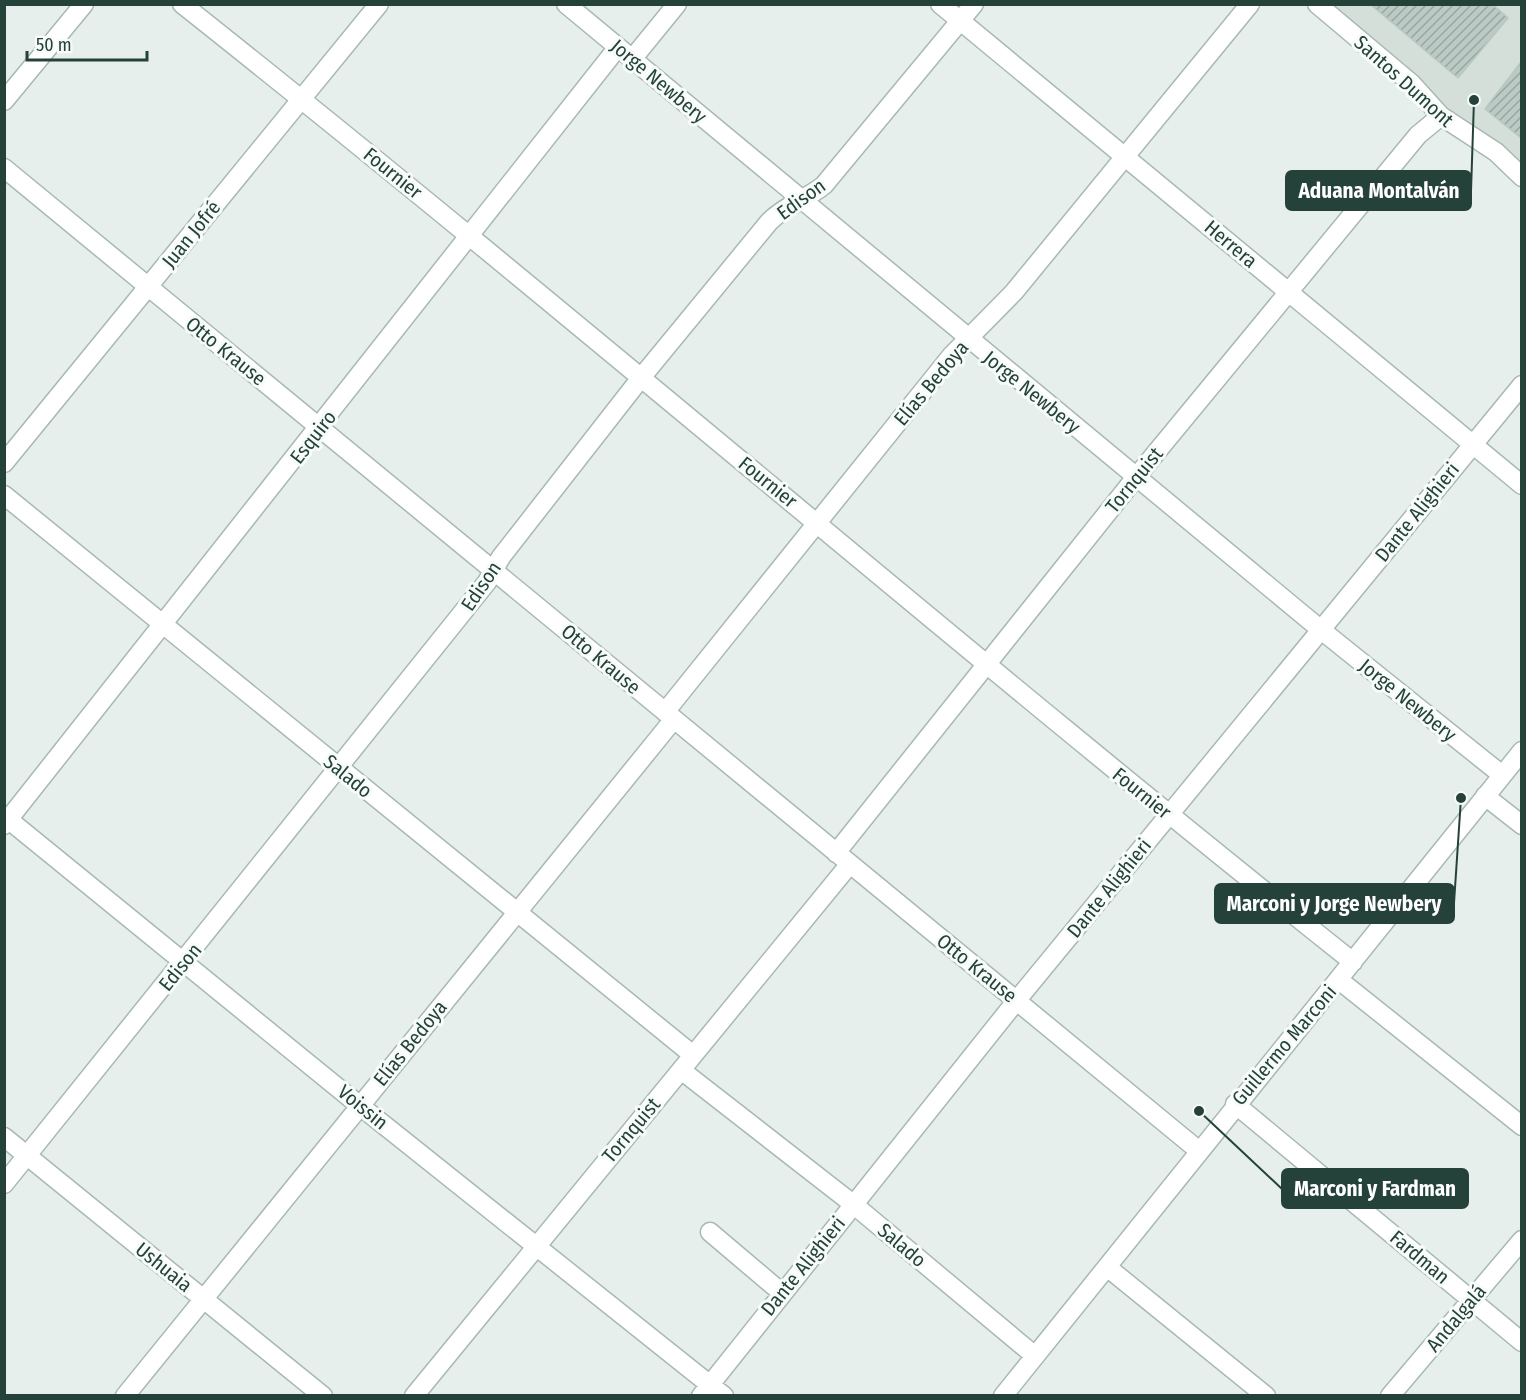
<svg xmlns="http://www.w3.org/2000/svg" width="1526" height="1400" viewBox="0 0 1526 1400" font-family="'Fira Sans Condensed',sans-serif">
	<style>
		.built { fill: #d4dfda }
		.building { fill: url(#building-hatch); stroke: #b8c9c2; stroke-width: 1.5 }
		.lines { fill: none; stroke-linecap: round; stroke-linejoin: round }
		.minor-casing { stroke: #a8b8b2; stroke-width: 21 }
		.minor { stroke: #fff; stroke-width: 18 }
		.labels { text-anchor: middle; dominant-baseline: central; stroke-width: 6; stroke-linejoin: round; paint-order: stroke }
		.street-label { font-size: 20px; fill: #24423a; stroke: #f7fbf9 }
		.leader { fill: none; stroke: #24423a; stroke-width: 2 }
		.callout-dot { fill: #24423a; stroke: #f7fbf9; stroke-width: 2 }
		.callout { fill: #24423a; stroke: #24423a; stroke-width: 2 }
		.callout-label { font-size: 21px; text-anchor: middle; font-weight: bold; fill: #fff }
	</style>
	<defs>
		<pattern id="building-hatch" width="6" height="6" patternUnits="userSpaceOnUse" patternTransform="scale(1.5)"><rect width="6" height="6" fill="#bbcac4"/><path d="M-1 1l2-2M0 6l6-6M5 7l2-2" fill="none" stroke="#98a6a0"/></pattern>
	</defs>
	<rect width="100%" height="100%" fill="#e6efeb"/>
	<!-- built -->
	<path class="built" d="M1317 5H1521V177Z"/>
	<!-- building -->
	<path class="building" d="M1370 4H1492L1508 18 1458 78Z
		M1521 62V138L1485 109Z"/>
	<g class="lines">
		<defs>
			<path id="minor" d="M182 4C577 317 958 648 1353 962
				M566 4 1320 629 1502 775
				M940 4 1522 485
				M1317 4 1412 84 1441 116 1496 152 1522 177
				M633 58 677 4
				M4 101 84 4
				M4 168 1198 1150
				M4 463 379 4
				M4 495 693 1055
				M665 712 952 355 1014 292 1250 4
				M1485 796 1522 825
				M4 816 359 1105 724 1396
				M4 825 618 47
				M836 853 1136 477 1418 135 1441 116
				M1339 980 1522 1126
				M681 1070 853 1204 1035 1356
				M1235 1104 1522 1342
				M4 1137 323 1396
				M4 1184 487 582 501 557 640 379 769 222C784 206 807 199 824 185L974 4
				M710 1232 782 1293
				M1107 1267 1266 1396
				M125 1396 674 719
				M414 1396 849 865
				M701 1396 1017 1000 1522 385
				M1003 1396 1522 751
				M1390 1396 1522 1240"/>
		</defs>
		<!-- minor casing -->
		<use href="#minor" class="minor-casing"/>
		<!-- minor -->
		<use href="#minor" class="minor"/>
	</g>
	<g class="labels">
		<!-- street labels -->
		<g class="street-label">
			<text transform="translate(659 81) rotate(40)">Jorge Newbery</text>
			<text transform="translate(1404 81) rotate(42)">Santos Dumont</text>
			<text transform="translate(393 173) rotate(39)">Fournier</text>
			<text transform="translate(801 199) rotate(-36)">Edison</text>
			<text transform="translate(191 234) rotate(-51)">Juan Jofré</text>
			<text transform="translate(1231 244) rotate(40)">Herrera</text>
			<text transform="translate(226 351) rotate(39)">Otto Krause</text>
			<text transform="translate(931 383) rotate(-50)">Elías Bedoya</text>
			<text transform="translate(1032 392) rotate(39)">Jorge Newbery</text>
			<text transform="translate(313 437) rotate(-52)">Esquiro</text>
			<text transform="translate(1134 480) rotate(-51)">Tornquist</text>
			<text transform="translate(768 482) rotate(39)">Fournier</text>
			<text transform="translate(1417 512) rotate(-51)">Dante Alighieri</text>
			<text transform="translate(481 586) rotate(-56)">Edison</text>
			<text transform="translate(601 659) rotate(40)">Otto Krause</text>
			<text transform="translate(1408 700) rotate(39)">Jorge Newbery</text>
			<text transform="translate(348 776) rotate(39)">Salado</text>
			<text transform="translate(1142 793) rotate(39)">Fournier</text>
			<text transform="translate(1109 888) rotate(-51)">Dante Alighieri</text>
			<text transform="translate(180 967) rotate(-51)">Edison</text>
			<text transform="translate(977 968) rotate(39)">Otto Krause</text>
			<text transform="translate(410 1043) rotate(-51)">Elías Bedoya</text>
			<text transform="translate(1284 1045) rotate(-50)">Guillermo Marconi</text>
			<text transform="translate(363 1107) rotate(39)">Voissin</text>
			<text transform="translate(631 1130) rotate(-50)">Tornquist</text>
			<text transform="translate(902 1245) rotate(40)">Salado</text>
			<text transform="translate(1420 1257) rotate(40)">Fardman</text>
			<text transform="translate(803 1266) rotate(-51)">Dante Alighieri</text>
			<text transform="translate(164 1267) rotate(39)">Ushuaia</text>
			<text transform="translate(1456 1318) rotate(-50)">Andalgalá</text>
		</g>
	</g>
	<!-- callouts -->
	<path class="leader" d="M1474 100L1471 191M1461 798L1454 903M1199 1111L1282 1189"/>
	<g class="callout-dot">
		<circle cx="1474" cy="100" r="6"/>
		<circle cx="1461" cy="798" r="6"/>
		<circle cx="1199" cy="1111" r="6"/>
	</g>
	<g class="callout">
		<rect x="1286" y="171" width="185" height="39" rx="6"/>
		<rect x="1215" y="884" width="239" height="39" rx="6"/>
		<rect x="1282" y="1169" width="186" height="39" rx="6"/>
	</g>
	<g class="callout-label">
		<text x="1379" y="198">Aduana Montalván</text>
		<text x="1334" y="911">Marconi y Jorge Newbery</text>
		<text x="1375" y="1196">Marconi y Fardman</text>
	</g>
	<!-- border -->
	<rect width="1526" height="1400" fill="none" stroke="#24423a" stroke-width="12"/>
	<!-- scale -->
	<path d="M27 51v9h120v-9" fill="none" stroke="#24423a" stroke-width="3"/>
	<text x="36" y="51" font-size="18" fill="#24423a" stroke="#f7fbf9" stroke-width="4.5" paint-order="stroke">50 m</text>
</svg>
